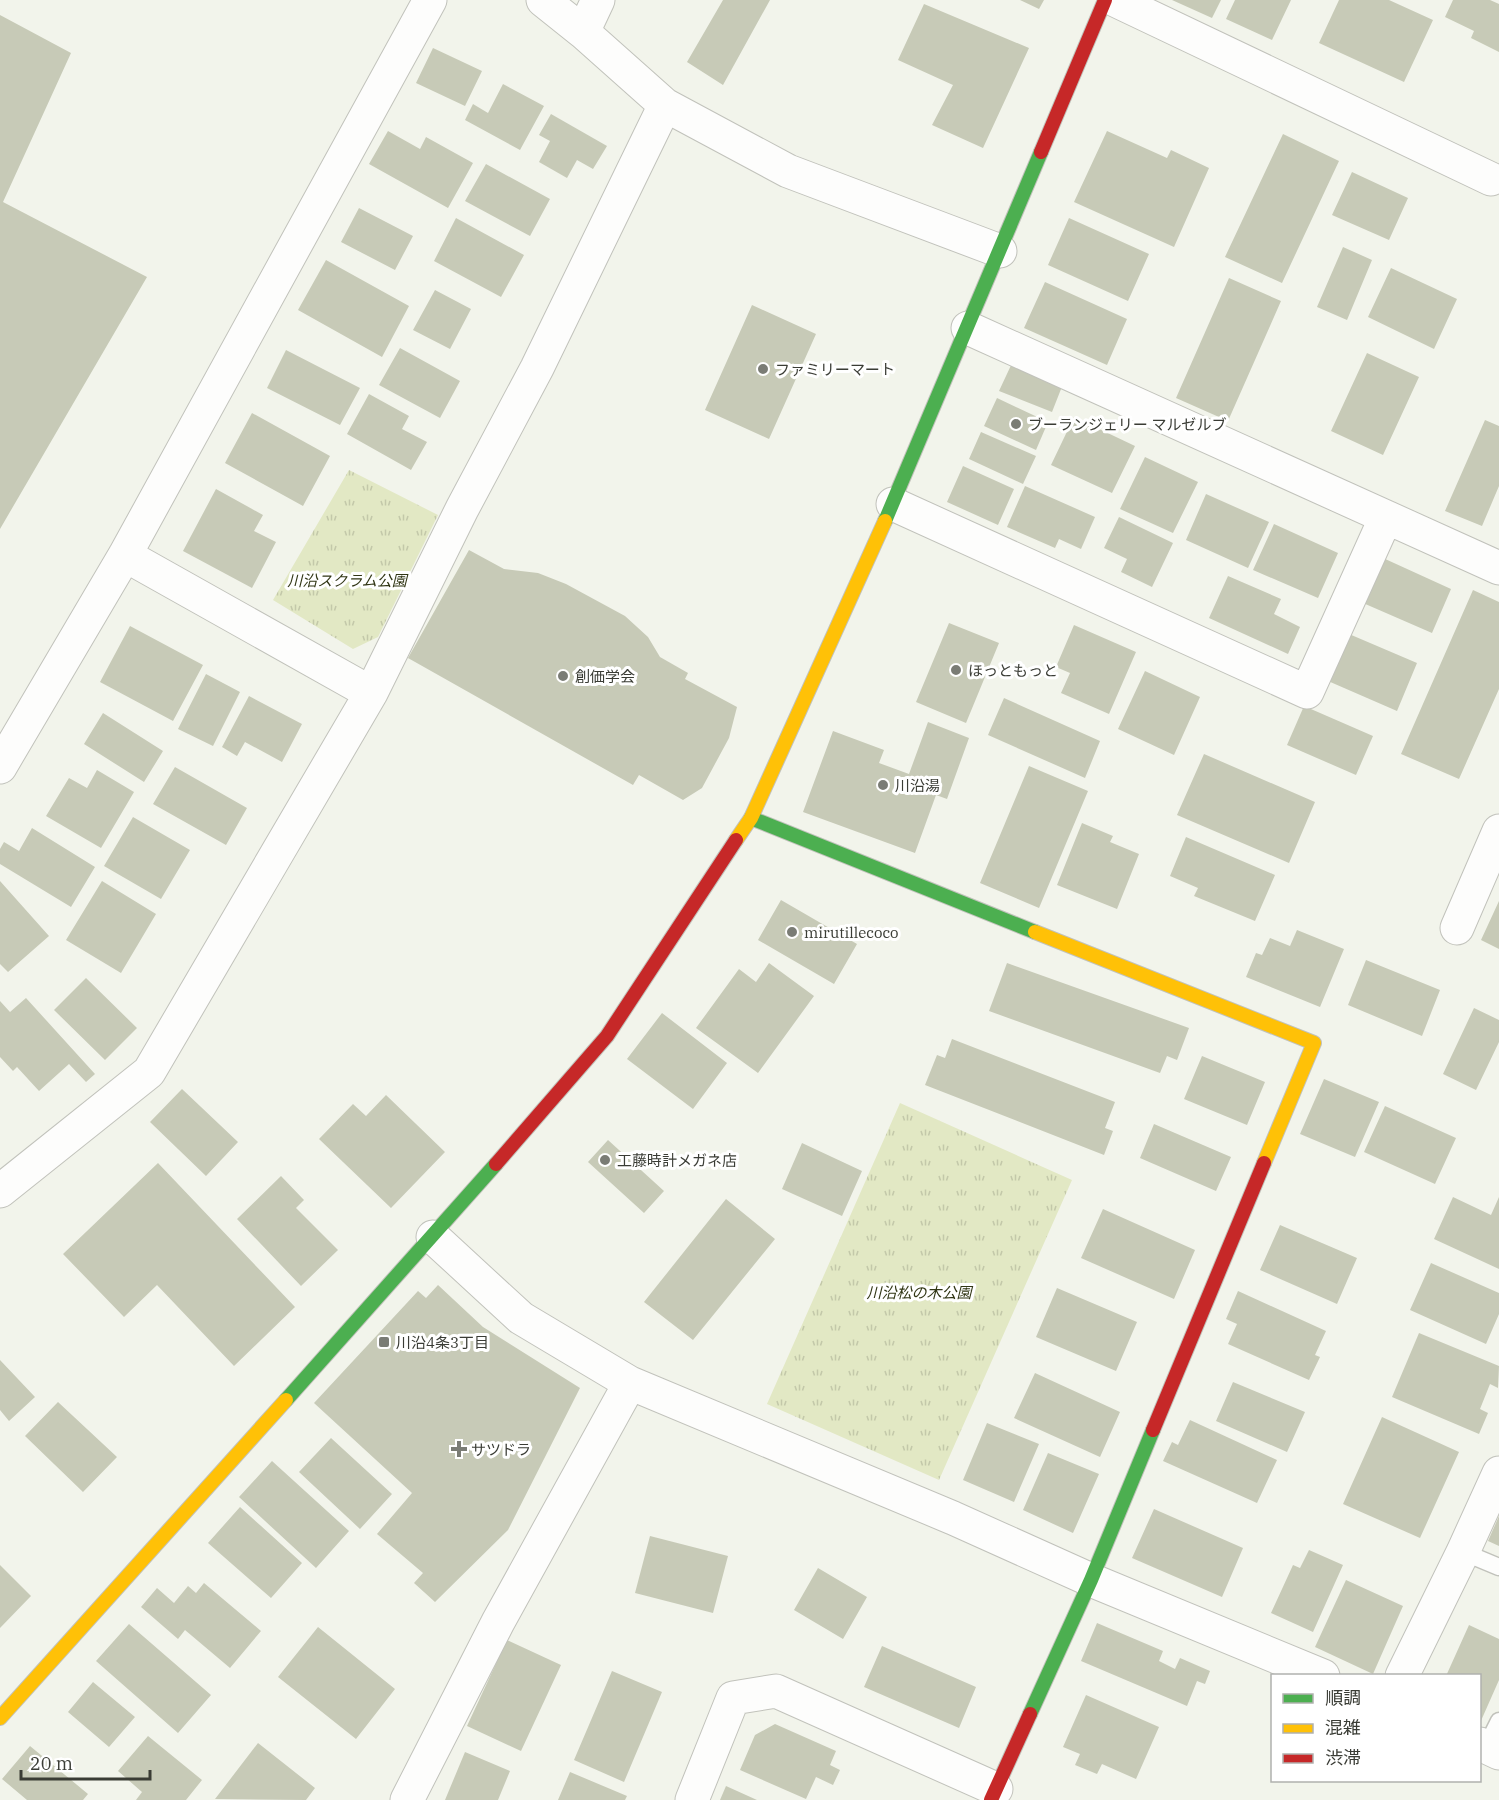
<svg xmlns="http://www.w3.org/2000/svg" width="1499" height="1800" viewBox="0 0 1499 1800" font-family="'IBM Plex Serif','Noto Sans JP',serif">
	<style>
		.grass { fill: url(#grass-tufts) }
		.building { fill: #c7cab7 }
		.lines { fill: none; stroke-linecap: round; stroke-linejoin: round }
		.lane-casing { stroke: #c1c2bb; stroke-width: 19 }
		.street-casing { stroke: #c1c2bb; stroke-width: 35 }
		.fast-casing { stroke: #c1c2bb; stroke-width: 16 }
		.slow-casing { stroke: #c1c2bb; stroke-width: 16 }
		.jam-casing { stroke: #c1c2bb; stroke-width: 16 }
		.lane { stroke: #fdfdfc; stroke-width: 16 }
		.street { stroke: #fdfdfc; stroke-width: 33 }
		.fast { stroke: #4caf50; stroke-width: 14 }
		.slow { stroke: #ffc107; stroke-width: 14 }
		.jam { stroke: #c62828; stroke-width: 14 }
		.poi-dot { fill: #7a7c75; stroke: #fff; stroke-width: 2 }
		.labels { text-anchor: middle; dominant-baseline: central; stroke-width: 6; stroke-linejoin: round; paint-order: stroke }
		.poi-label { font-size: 15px; fill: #3a3c35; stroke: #fff; text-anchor: start }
		.park-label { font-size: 15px; font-style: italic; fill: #313615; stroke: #fff }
	</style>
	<defs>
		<pattern id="grass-tufts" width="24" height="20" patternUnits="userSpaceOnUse" patternTransform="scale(1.5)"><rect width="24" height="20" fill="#e2e8c4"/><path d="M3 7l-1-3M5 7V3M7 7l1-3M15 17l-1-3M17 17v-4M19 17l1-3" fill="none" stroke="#c3c8a9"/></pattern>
	</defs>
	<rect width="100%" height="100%" fill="#f2f4eb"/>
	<!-- grass -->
	<path class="grass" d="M349 470 438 515 378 637 353 649 273 600Z
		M900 1103 1072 1180 939 1480 767 1404Z"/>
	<!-- building -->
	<path class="building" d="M723 0H770L723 85 687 62Z
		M1020 0H1044L1039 9Z
		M1172 0H1221L1212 18Z
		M1235 0H1291L1272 40 1226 19Z
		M1339 0H1389L1433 20 1404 82 1319 43Z
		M1453 0H1490L1499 4V52L1471 38 1474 31 1445 17Z
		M924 4 1029 48 983 148 932 125 953 85 898 60Z
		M0 15 71 53 3 202 147 277 0 529Z
		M433 48 482 71 465 106 416 83Z
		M503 84 544 106 520 150 465 120 473 104 488 113Z
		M551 114 607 146 593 169 577 160 567 178 539 162 550 141 539 135Z
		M388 131 420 149 426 137 473 163 448 208 369 164Z
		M1107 131 1167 158 1171 150 1209 168 1174 247 1074 202Z
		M1283 134 1339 161 1282 283 1225 257Z
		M486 164 550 199 530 236 465 201Z
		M1352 172 1408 198 1389 240 1332 215Z
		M359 208 413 236 395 270 341 242Z
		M456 218 524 255 501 297 434 261Z
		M1069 218 1149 254 1128 301 1048 265Z
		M1343 247 1372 260 1347 320 1317 307Z
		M326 260 409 306 382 357 298 310Z
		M1391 268 1457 299 1434 349 1368 317Z
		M1229 278 1281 301 1228 421 1176 398Z
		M1045 282 1127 319 1107 365 1024 328Z
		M435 290 471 309 450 349 413 330Z
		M752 305 816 334 769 439 705 410Z
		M400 348 460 381 440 418 379 385Z
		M286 350 360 388 340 425 267 388Z
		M1367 353 1419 377 1383 455 1331 431Z
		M1013 361 1063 384 1052 412 999 391Z
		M369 394 409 416 402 429 427 442 411 470 347 434Z
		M997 398 1048 422 1036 450 984 426Z
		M252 413 330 456 303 506 225 463Z
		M1074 417 1135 446 1112 493 1051 465Z
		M1485 420 1499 426V486L1482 526 1445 511Z
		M981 432 1036 456 1023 484 969 459Z
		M1145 457 1198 482 1173 533 1120 509Z
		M963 466 1014 489 998 525 947 502Z
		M1025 486 1095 517 1081 549 1059 539 1055 548 1007 527Z
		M216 489 263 515 254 531 276 542 252 588 183 551Z
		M1206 494 1269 522 1248 568 1186 540Z
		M1119 517 1173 543 1152 587 1121 572 1127 559 1104 548Z
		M1274 524 1338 553 1318 598 1253 570Z
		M469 550 504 569 538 573 566 584 625 616 648 637 660 657 688 673 685 679 737 707 729 738 702 788 683 800 639 775 633 785 408 658Z
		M1383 558 1451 589 1432 633 1363 603Z
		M1228 576 1281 599 1274 614 1300 627 1288 654 1209 618Z
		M1473 590 1499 602V689L1459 779 1401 754Z
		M949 623 999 643 966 723 916 702Z
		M1074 625 1136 652 1109 714 1061 693 1070 673 1056 667Z
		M130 626 203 665 173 721 100 682Z
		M1349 634 1417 663 1397 711 1328 681Z
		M1145 671 1200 697 1174 755 1118 729Z
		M206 674 240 692 213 746 178 729Z
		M249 696 302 724 282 762 245 742 237 756 222 747Z
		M1004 698 1100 741 1085 778 988 735Z
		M1304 706 1373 736 1356 775 1287 745Z
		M103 713 163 751 144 782 84 744Z
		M928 722 969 738 947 799 936 795 915 853 803 812 833 731 884 750 879 763 909 774Z
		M1204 754 1315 802 1289 863 1177 815Z
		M1029 766 1088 791 1039 908 980 883Z
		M175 767 247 808 226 845 153 804Z
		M97 770 134 792 101 848 46 816 69 778 87 788Z
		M133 817 190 850 161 899 104 866Z
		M1082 823 1113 836 1110 842 1139 854 1117 909 1057 885Z
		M32 828 95 867 71 907 0 864V849L4 842 19 851Z
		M1186 837 1275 875 1255 921 1194 896 1198 888 1170 876Z
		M0 881 49 936 8 972 0 964Z
		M102 881 156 914 121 973 66 940Z
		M781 900 857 944 834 984 758 940Z
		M1499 901V949L1481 940Z
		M1297 930 1344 949 1320 1007 1246 977 1256 953 1262 955 1270 938 1290 946Z
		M1366 960 1440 990 1422 1036 1348 1005Z
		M769 963 814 996 758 1073 696 1028 739 969 756 982Z
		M1007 963 1189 1028 1177 1060 1167 1056 1160 1073 989 1011Z
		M86 978 137 1028 105 1060 54 1010Z
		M26 998 95 1074 86 1082 69 1064 39 1091 17 1067 13 1071 0 1057V1001L10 1012Z
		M1474 1008 1499 1020V1042L1476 1090 1443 1074Z
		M662 1013 727 1063 693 1109 627 1059Z
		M952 1039 1115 1102 1105 1128 1113 1131 1104 1155 925 1085 937 1055 945 1058Z
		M1202 1056 1265 1082 1247 1125 1184 1099Z
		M1324 1079 1379 1102 1355 1157 1300 1134Z
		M182 1089 238 1142 206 1176 150 1122Z
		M386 1095 445 1152 391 1208 319 1139 353 1104 366 1116Z
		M1385 1106 1456 1138 1435 1184 1364 1152Z
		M1154 1124 1231 1157 1216 1191 1140 1158Z
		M608 1140 664 1191 644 1213 588 1162Z
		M802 1143 862 1171 842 1216 782 1189Z
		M158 1163 295 1307 234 1366 157 1285 124 1317 63 1254Z
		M281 1176 304 1200 296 1208 338 1250 301 1286 237 1219Z
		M1453 1197 1491 1215 1499 1197V1269L1434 1239Z
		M726 1199 775 1239 693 1340 644 1302Z
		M1103 1209 1195 1250 1174 1299 1081 1258Z
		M1280 1225 1357 1258 1337 1304 1260 1270Z
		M1431 1263 1499 1293V1314L1486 1344 1410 1310Z
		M438 1285 483 1327 580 1388 508 1530 435 1602 414 1583 423 1573 377 1534 412 1493 314 1403 418 1291 426 1298Z
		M1057 1288 1137 1322 1116 1371 1036 1337Z
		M1238 1291 1326 1331 1315 1355 1320 1357 1309 1380 1228 1344 1237 1324 1226 1319Z
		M1419 1333 1499 1366 1498 1388 1490 1384 1480 1409 1488 1413 1479 1434 1392 1397Z
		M0 1360 35 1397 9 1421 0 1410Z
		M1035 1373 1120 1412 1100 1457 1014 1418Z
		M1233 1382 1305 1412 1287 1452 1216 1421Z
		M58 1402 117 1457 83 1492 25 1436Z
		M1382 1417 1459 1452 1420 1538 1343 1504Z
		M1190 1420 1277 1460 1257 1503 1163 1461 1172 1442 1178 1445Z
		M987 1423 1039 1444 1014 1502 963 1480Z
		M331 1438 392 1494 360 1529 299 1472Z
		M1048 1453 1099 1474 1073 1533 1023 1510Z
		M272 1461 349 1531 316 1568 239 1497Z
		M240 1507 302 1563 271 1598 208 1543Z
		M1154 1509 1243 1548 1222 1597 1132 1558Z
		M1499 1516V1546L1488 1541Z
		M650 1536 728 1556 713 1613 635 1593Z
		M1309 1550 1343 1565 1313 1632 1271 1613 1293 1565 1300 1568Z
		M0 1565 31 1596 0 1628Z
		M818 1568 867 1597 843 1639 794 1610Z
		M1346 1580 1403 1606 1373 1674 1315 1647Z
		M204 1583 261 1631 230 1668 185 1630 178 1639 141 1607 157 1588 174 1603 188 1586 196 1593Z
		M1097 1623 1163 1651 1159 1661 1175 1669 1180 1658 1210 1671 1205 1684 1197 1681 1187 1706 1081 1661Z
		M129 1624 211 1695 178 1733 96 1661Z
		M1469 1625 1499 1639V1680L1480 1723V1676H1446Z
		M318 1627 395 1689 356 1739 278 1677Z
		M507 1640 561 1665 521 1751 467 1726Z
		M882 1646 976 1687 959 1728 864 1687Z
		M612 1671 662 1692 624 1782 574 1760Z
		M93 1682 135 1717 109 1747 68 1712Z
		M1086 1695 1159 1727 1136 1779 1102 1764 1097 1774 1075 1765 1080 1754 1063 1747Z
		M775 1724 836 1751 830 1765 840 1770 833 1785 816 1777 806 1799 740 1770 755 1735Z
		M148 1736 202 1780 186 1800H136L142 1792 118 1771Z
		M258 1743 315 1788 306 1800 215 1799Z
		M30 1746 88 1794 83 1800H27L2 1779Z
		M465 1752 510 1771 498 1800H445Z
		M570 1772 627 1796 625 1800H558Z
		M726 1786 757 1800H720Z"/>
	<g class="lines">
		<defs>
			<path id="lane" d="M1463 1552 1499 1567
				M1486 1747 1499 1721"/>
			<path id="street" d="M543 0 583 32 665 105 788 171 1000 251
				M1115 0 1491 179
				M583 32 598 0
				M968 328 1499 568
				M893 504 1307 692 1386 517
				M125 555 371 693
				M0 767 125 555 430 0
				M1457 928 1499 831
				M0 1191 149 1072 371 693 462 509 537 368 665 105
				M433 1237 521 1318 630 1383 953 1518 1091 1580 1323 1676
				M1402 1676 1463 1552 1499 1473
				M1480 1744 1499 1753
				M407 1800 498 1622 630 1383
				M692 1800 733 1698 776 1691 996 1789"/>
			<path id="fast" d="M885 521 1041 152
				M751 818 1035 932
				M286 1400 496 1164
				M1030 1714 1091 1580 1153 1430"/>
			<path id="slow" d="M736 840 751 818 885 521
				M1035 932 1314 1043 1264 1163
				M0 1718 286 1400"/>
			<path id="jam" d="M1041 152 1105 0
				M496 1164 607 1036 736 840
				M1153 1430 1264 1163
				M991 1800 1030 1714"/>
		</defs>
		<!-- lane casing -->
		<use href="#lane" class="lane-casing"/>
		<!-- street casing -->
		<use href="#street" class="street-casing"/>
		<!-- fast casing -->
		<use href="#fast" class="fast-casing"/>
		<!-- slow casing -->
		<use href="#slow" class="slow-casing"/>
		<!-- jam casing -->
		<use href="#jam" class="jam-casing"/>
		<!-- lane -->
		<use href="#lane" class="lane"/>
		<!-- street -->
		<use href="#street" class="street"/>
		<!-- fast -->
		<use href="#fast" class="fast"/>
		<!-- slow -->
		<use href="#slow" class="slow"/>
		<!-- jam -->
		<use href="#jam" class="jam"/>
	</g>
	<!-- markers -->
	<g class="poi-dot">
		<circle cx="763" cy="369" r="6"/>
		<circle cx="1016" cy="424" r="6"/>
		<circle cx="956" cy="670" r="6"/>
		<circle cx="563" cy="676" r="6"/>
		<circle cx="883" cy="785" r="6"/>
		<circle cx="792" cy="932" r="6"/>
		<circle cx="605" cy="1160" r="6"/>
		<rect x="378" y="1336" width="12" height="12" rx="3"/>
		<path d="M456 1440h6v6h6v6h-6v6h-6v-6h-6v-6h6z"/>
	</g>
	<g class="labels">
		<!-- poi labels -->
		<g class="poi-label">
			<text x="775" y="369">ファミリーマート</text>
			<text x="1028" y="424">ブーランジェリー マルゼルブ</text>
			<text x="968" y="670">ほっともっと</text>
			<text x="575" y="676">創価学会</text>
			<text x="895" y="785">川沿湯</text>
			<text x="804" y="932">mirutillecoco</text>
			<text x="617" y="1160">工藤時計メガネ店</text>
			<text x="396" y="1342">川沿4条3丁目</text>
			<text x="471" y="1449">サツドラ</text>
		</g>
		<!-- park labels -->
		<g class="park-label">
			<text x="347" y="580">川沿スクラム公園</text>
			<text x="919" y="1292">川沿松の木公園</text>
		</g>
	</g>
	<!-- legend -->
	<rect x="1271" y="1674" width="210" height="108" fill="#ffffff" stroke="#b0b1ae" stroke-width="1.5"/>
	<rect x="1283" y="1694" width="30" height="9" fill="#4caf50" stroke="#b0b1ae" stroke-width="1.5"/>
	<text x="1325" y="1704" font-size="18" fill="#3a3c35">順調</text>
	<rect x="1283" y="1724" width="30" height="9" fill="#ffc107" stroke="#b0b1ae" stroke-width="1.5"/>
	<text x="1325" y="1734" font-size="18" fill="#3a3c35">混雑</text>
	<rect x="1283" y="1754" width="30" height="9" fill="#c62828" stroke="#b0b1ae" stroke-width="1.5"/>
	<text x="1325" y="1764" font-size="18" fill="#3a3c35">渋滞</text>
	<!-- scale -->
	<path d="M21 1770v9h129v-9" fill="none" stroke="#3a3c35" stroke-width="3"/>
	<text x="30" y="1770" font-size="18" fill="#3a3c35" stroke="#ffffff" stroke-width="4.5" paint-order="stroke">20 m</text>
</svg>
